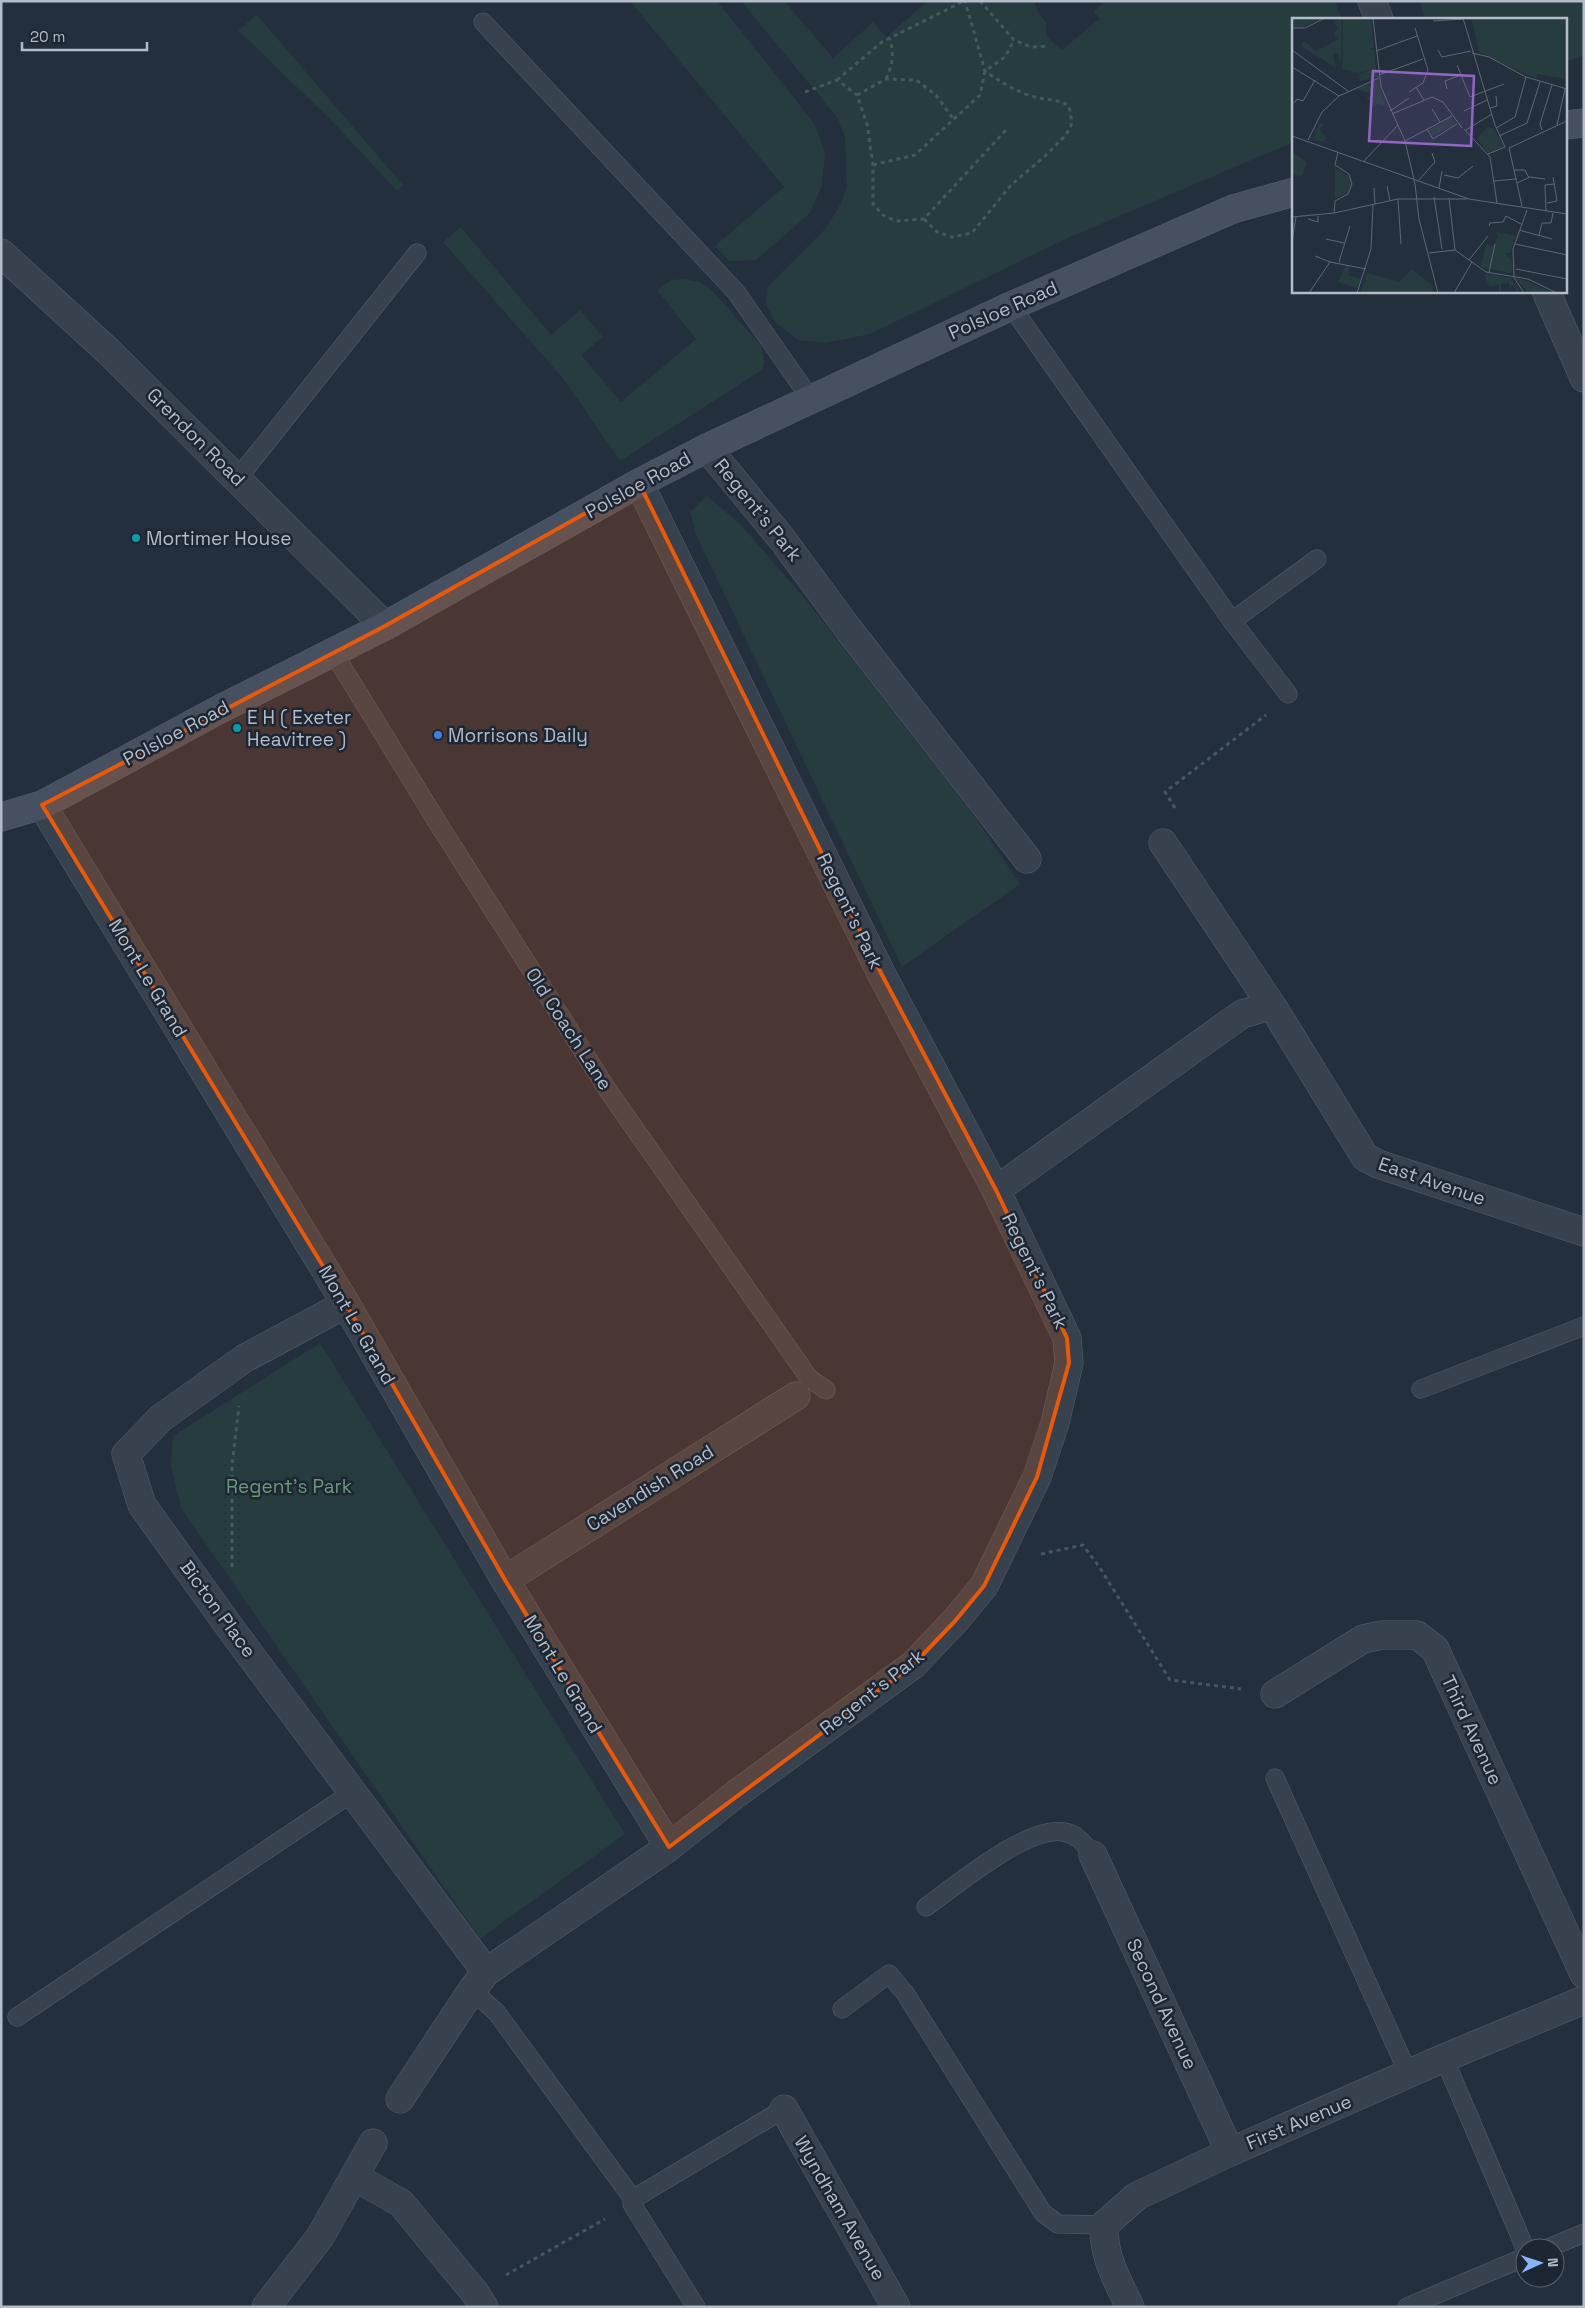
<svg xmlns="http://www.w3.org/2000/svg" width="1585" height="2308" viewBox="0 0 1585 2308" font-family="'Space Grotesk',sans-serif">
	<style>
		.green { fill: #263c3f }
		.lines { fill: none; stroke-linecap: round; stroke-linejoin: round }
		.lane-casing { stroke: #565f6c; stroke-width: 19 }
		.street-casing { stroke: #565f6c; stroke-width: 29 }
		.secondary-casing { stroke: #565f6c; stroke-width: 29 }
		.path { stroke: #44595c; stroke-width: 3; stroke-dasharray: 4 4; stroke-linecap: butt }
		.lane { stroke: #38414e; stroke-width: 18 }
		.street { stroke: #38414e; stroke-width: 28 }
		.secondary { stroke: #465061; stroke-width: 28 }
		.marked { fill: #e8590c; fill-opacity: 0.2; stroke: #e8590c; stroke-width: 4; stroke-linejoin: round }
		.culture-dot { fill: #0f9aa8; stroke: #1d2633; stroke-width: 2 }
		.shop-dot { fill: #3f7fe0; stroke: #1d2633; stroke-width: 2 }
		.labels { text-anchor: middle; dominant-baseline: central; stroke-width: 5; stroke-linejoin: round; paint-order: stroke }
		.street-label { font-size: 19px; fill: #b4bcc9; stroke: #1d2633 }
		.poi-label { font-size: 19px; fill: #b4bcc9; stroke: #1d2633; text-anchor: start }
		.park-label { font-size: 19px; fill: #6b9a76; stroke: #1d2633 }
		.inset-road { fill: none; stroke: #5e6776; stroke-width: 1 }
		.view { fill: #9266c3; fill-opacity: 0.15; stroke: #9266c3; stroke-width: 2.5 }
		.inset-edge { fill: none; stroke: #b4bcc9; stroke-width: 2.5 }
	</style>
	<rect width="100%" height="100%" fill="#242f3e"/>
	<!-- green -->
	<path class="green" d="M630 1H717L814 123 825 152 822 186 810 213 756 260 729 261 715 246 784 187Z
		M741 1H784L833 58 873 22 886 37 928 1H1034L1039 14 1046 22 1047 37 1062 50 1099 19 1094 11 1106 1H1335L1341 19H1294V142L1070 237 870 334 825 343 798 340 776 323 766 305 768 286 825 229 838 209 847 188 845 137 837 117Z
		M1420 1H1584V56L1566 61V19H1425Z
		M257 15 403 185 397 191 333 122 238 30Z
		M461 227 551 335 580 310 603 337 581 355 621 402 696 339 657 290 671 280 685 279 699 282 712 290 761 346 764 360 762 370 620 461 563 378 443 242Z
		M707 496 740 524 807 601 970 810 1020 884 902 967 697 537 690 512Z
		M320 1343 625 1834 480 1939 181 1508 171 1466 173 1436Z"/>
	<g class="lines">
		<defs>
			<path id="lane" d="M483 22 736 292 810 398
				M1011 306 1232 621 1288 694
				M238 478 417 253
				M1232 621 1317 559
				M333 652 441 828 607 1089 809 1378 826 1390
				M1421 1389 1584 1326
				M1275 1778 1409 2075
				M926 1907C957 1885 1026 1826 1064 1832 1078 1834 1085 1845 1093 1855
				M472 1990 497 2013 633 2199 632 2204 696 2307
				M842 2009 889 1974 905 1993 1043 2213 1058 2224 1104 2225
				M17 2017 353 1792
				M1444 2058 1525 2248
				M633 2199 784 2109
				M1548 2248 1584 2233
				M1407 2307 1525 2257"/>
			<path id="street" d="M1372 1 1379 19
				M1 253 108 351 385 626
				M1546 291 1584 378
				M707 448 782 539 849 630 1027 859
				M42 805 346 1304 505 1580 669 1847
				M1163 843 1276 1012 1365 1157 1378 1164 1584 1232
				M996 1190 1242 1014 1270 1006
				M346 1304 245 1358 161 1418 126 1454 142 1505 231 1629 486 1972
				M505 1580 796 1396
				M1275 1694 1363 1639 1382 1635H1417L1435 1649 1584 1974
				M1093 1855 1230 2152
				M400 2099 472 1990 486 1972 669 1847 736 1794 913 1665 955 1621 984 1586 1037 1477 1055 1423 1069 1363 1067 1338 996 1190 881 973 639 483
				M784 2109 896 2307
				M355 2177 401 2203 475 2293 484 2307
				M266 2307 320 2237 373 2143
				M1130 2307C1117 2280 1103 2256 1104 2225L1137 2196 1230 2152 1444 2058 1584 2000"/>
			<path id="secondary" d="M1566 125 1584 123
				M1 817 42 805 222 708 385 626 639 483 707 448 1011 306 1233 209 1294 192"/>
		</defs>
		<!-- lane casing -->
		<use href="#lane" class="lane-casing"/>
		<!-- street casing -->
		<use href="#street" class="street-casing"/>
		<!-- secondary casing -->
		<use href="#secondary" class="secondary-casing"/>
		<!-- path -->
		<path class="path" d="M980 1 1014 40 1031 47 1048 46
			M886 79C893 64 894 54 890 39
			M837 80 882 42 964 1
			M805 92 837 80 857 95 867 124 873 165V204L883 215 896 221 924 219 1006 130
			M857 95 886 79 916 80 936 95 954 120
			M873 165 915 155 980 95 985 71 1005 57 1014 40
			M924 219 937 232 952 237 972 233 1011 185 1044 157 1066 135 1072 123 1069 106C1056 98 1048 101 1035 97 1016 92 1001 82 985 71L965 1
			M1175 808 1165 792 1266 715
			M1041 1554 1083 1545 1100 1568 1170 1680 1241 1689
			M232 1567V1465L239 1406
			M506 2275 605 2219"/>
		<!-- lane -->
		<use href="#lane" class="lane"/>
		<!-- street -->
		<use href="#street" class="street"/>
		<!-- secondary -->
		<use href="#secondary" class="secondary"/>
	</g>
	<!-- marked area -->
	<path class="marked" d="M639 483 881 973 996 1190 1067 1338 1069 1363 1037 1477 984 1586 955 1621 913 1665 669 1847 505 1580 346 1304 42 805 385 626Z"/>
	<!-- markers -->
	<g class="culture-dot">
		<circle cx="136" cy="538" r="5"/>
		<circle cx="237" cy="728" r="5"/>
	</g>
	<circle class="shop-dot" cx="438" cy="735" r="5"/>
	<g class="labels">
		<!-- street labels -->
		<g class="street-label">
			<text transform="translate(1003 310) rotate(-24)">Polsloe Road</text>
			<text transform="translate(196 437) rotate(45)">Grendon Road</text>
			<text transform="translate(638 485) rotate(-29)">Polsloe Road</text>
			<text transform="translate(758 510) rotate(51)">Regent's Park</text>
			<text transform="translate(176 733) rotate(-28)">Polsloe Road</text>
			<text transform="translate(850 911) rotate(64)">Regent's Park</text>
			<text transform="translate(148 978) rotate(59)">Mont Le Grand</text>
			<text transform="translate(569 1029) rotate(57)">Old Coach Lane</text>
			<text transform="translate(1432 1181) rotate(19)">East Avenue</text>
			<text transform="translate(1035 1271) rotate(64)">Regent's Park</text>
			<text transform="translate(357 1325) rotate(60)">Mont Le Grand</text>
			<text transform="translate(650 1488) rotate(-32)">Cavendish Road</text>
			<text transform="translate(218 1609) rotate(54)">Bicton Place</text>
			<text transform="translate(563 1674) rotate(59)">Mont Le Grand</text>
			<text transform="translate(872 1692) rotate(-38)">Regent's Park</text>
			<text transform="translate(1472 1730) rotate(65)">Third Avenue</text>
			<text transform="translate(1162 2004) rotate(65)">Second Avenue</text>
			<text transform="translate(1299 2122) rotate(-23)">First Avenue</text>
			<text transform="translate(840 2208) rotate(60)">Wyndham Avenue</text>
		</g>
		<!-- poi labels -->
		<g class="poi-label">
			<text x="146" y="538">Mortimer House</text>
			<text x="247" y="717">E H ( Exeter<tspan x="247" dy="22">Heavitree )</tspan></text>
			<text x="448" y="735">Morrisons Daily</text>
		</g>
		<!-- park labels -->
		<g class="park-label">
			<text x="289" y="1486">Regent's Park</text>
		</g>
	</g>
	<!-- overview -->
	<g transform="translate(1292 18)">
		<rect width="275" height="275" fill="#242f3e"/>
		<path d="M0 0H25L26 2 9 10H0ZM50 0 49 46 45 35 41 36 44 50 9 28 12 23 24 33 46 21 42 16 46 9 42 4ZM79 0 82 30H78L82 32 85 59 68 63 67 57 78 52 66 55 50 51 51 1ZM179 0H275V61L245 56 244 61 187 34ZM85 63 94 88 85 86 77 91 81 86 74 80 82 76 63 71ZM159 99 164 106 141 118 137 112ZM32 105 27 112 35 120 32 123 46 129 21 121 27 106ZM196 109 202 111 211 129 196 135 185 120ZM3 136 15 144 10 158 0 156V137ZM43 149 57 158 59 165 56 175 43 180ZM202 213 224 218 218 235H213L220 243 221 252 218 255 189 249 194 226 201 228 206 218ZM54 247 58 248 56 257 69 261 65 270 46 264ZM120 251 141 268V275H68L75 255 107 264ZM192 255 219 260 228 274 224 275 223 268 219 267 218 275 217 265 209 266V275H206L207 267 197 269ZM224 260 234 263 261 275H236Z" fill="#263c3f"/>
		<path class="inset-road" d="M81 0 89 69 113 123 123 166 127 201 146 275M171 0 203 107 213 129M141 3 171 1M0 10H13L33 0M0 32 56 73M146 32 150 39 179 33M84 33 125 18M180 35 197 39 234 59 275 71M165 47 178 79 212 66M0 49 47 78M87 57 131 41M124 69 132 82M155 71 153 63 169 57M117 74 131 65 136 52 123 10M2 85 5 81 11 83 23 62M198 90 205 88 204 78M140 91 148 104M98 93 117 80M172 93 195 82M100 96 140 79 151 84 170 110M265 107 273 71M204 110 223 99 234 59M135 111 141 121 165 106M172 111 198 139 205 185M174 112 200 96M250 112 248 106 260 67M0 118 177 181 275 196M207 118 235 105 248 64M16 122 30 94 47 78 87 60M113 123 160 98M217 130 275 103M217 130 230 188M196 136 213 129M72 143 106 107M222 152H233L237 160M152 157 166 160 181 148M126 163 143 144 140 135M202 163 224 161M225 165 238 159 253 161M95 168 98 183M82 170 83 186M147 170 150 153M142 179 150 231M157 180 163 232M106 181 109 226M255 185 265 183 261 159M254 193 253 167 262 166M42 195 43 183 56 176 60 166 57 156 43 147 46 134M0 199 42 195 106 181H175M16 201 26 204V198M197 208 198 205 211 204 214 198 229 206M227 212 260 221M247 218 250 205H259L261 195M34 221 52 225M0 223 4 199M223 226 275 237M137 235 163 232 194 254 236 261 265 275M23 238 38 244M177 242 196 218M47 244 58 208M224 251 275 261M197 254 203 226M221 258 232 275M222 258 221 231 235 192M17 275 38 244 74 251M65 275 79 231 81 187M162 275 180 244"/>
		<path class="view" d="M81 53 182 58 179 128 77 123Z"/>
		<rect width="275" height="275" class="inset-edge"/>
	</g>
	<!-- border -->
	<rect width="1585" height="2308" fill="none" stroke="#b4bcc9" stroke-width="5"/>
	<!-- north arrow -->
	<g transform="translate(1540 2263) rotate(87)"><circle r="24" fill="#1d2633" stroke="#59626f"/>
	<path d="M0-4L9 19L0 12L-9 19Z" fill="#8ab4f8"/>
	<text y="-8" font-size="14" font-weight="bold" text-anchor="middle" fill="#b4bcc9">N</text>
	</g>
	<!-- scale -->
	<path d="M22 42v8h125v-8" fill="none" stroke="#b4bcc9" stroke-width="2.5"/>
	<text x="30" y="42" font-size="15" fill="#b4bcc9" stroke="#1d2633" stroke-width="4" paint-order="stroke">20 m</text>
</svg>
